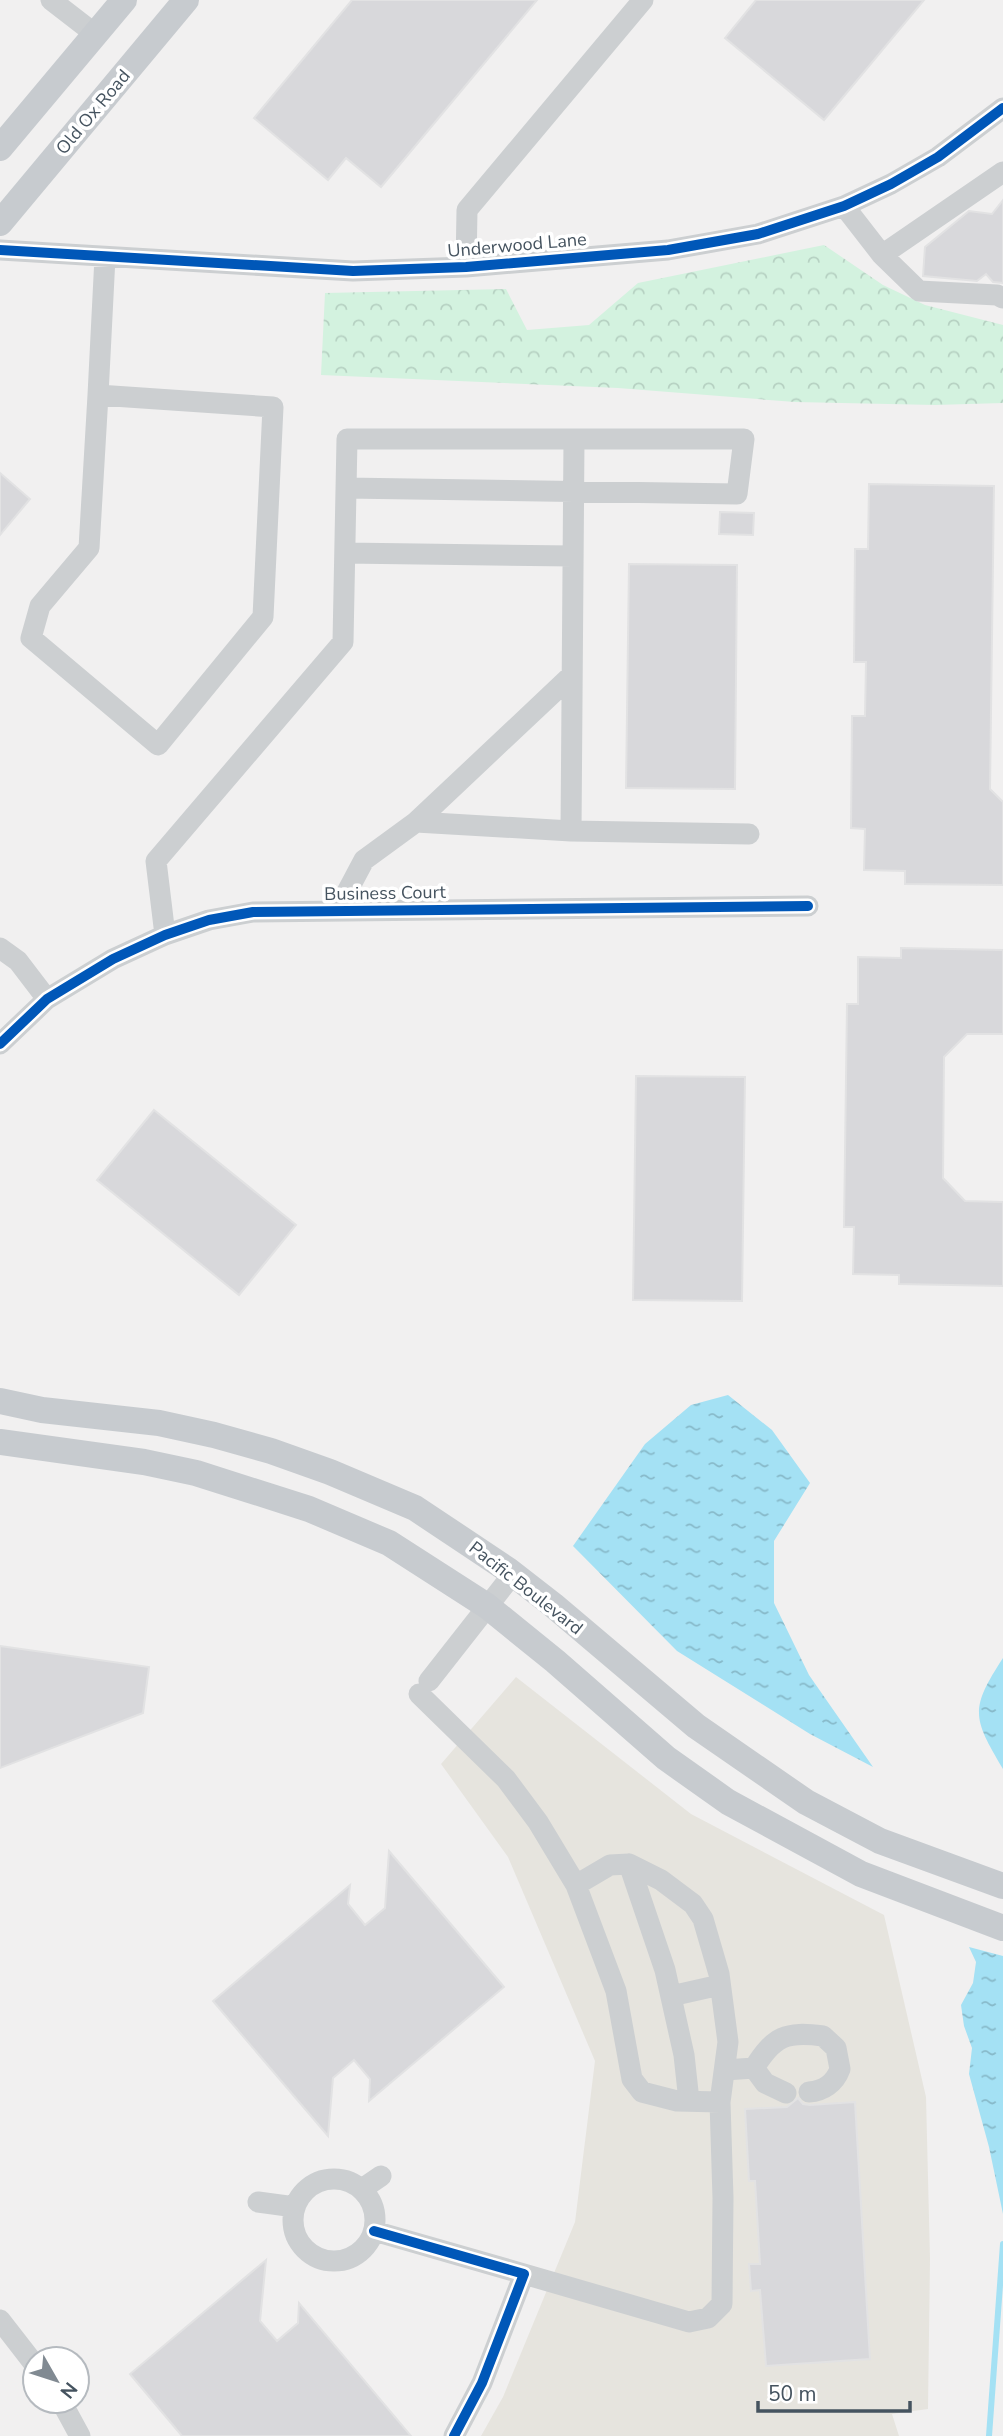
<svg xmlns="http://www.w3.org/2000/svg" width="1003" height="2436" viewBox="0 0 1003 2436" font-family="'Nunito Sans',sans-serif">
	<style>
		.commercial { fill: #e6e4de }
		.forest { fill: url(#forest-crowns) }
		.water { fill: url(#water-ripples) }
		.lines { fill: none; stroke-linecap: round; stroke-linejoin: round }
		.stream { stroke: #a4e1f4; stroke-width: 6 }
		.building { fill: #d8d8db; stroke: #e2e2e3; stroke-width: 2 }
		.minor { stroke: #cccfd1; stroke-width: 21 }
		.major { stroke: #c7cbcf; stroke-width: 26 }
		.cycleway-casing { stroke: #fff; stroke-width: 15 }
		.cycleway { stroke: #0057b8; stroke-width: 10 }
		.labels { text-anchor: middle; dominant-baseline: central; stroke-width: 7; stroke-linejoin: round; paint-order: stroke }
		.street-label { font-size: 18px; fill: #45535f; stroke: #fff }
	</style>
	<defs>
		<pattern id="forest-crowns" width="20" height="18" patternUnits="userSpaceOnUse" patternTransform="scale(1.75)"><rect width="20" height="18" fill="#d3f2df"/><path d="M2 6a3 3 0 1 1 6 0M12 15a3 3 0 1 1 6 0" fill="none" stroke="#b6d1c2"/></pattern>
		<pattern id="water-ripples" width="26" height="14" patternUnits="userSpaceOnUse" patternTransform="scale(1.75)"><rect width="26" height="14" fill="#a4e1f4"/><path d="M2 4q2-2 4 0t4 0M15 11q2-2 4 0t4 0" fill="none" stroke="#87b9c9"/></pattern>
	</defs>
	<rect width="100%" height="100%" fill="#f1f0f0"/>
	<!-- commercial -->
	<path class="commercial" d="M516 1677 691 1814 884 1915 926 2097 930 2259 928 2409 892 2414 899 2436H481L503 2397 575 2222 595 2061 508 1857 441 1764Z"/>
	<!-- forest -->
	<path class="forest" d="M824 245 883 285 925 305 1003 325V403L935 405 795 402 618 388 321 375 325 293 506 289 527 330 589 325 638 283Z"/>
	<!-- water -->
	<path class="water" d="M728 1395 772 1430 810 1483 774 1541V1603L809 1675 873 1767 810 1734 677 1651 573 1546 645 1444 691 1405Z
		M1003 1658V1769C973 1718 969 1710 1003 1658Z
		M969 1947 1003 1956V2214L989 2147 969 2074 972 2048 964 2026 961 2005 973 1983 976 1962Z"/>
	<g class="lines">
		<!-- stream -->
		<path class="stream" d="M989 2436 1003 2244"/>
	</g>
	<!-- building -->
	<path class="building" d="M352 0H537L381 187 346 158 328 180 254 118Z
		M756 0H924L824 120 725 38Z
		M1003 200V283L993 282 986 274 977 281 923 276 925 247 969 211 992 214Z
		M0 473 30 499 0 535Z
		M869 484 994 486 990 789 1003 802V885L905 884V871L864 870 865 829 851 828 852 716H865L866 662H854L855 549H868Z
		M720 512 754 513 753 535 719 534Z
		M629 564 737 565 735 789 626 788Z
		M901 948 1003 950V1034H967L944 1057 943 1178 965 1201 1003 1202V1286L899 1284V1275L853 1274 854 1227H844L847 1004H858V957L901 958Z
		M636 1076 745 1077 742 1301 633 1300Z
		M154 1110 296 1225 239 1295 97 1180Z
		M0 1646 149 1667 143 1713 0 1768Z
		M389 1851 504 1987 369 2101 370 2079 354 2060 333 2078 328 2136 213 2001 350 1885 348 1904 365 1925 385 1908Z
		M798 2098 803 2104 810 2105 855 2102 870 2359 766 2366 760 2290 751 2291 749 2264H760L755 2181H749L745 2109 787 2107Z
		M266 2260 260 2321 277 2341 298 2323 299 2303 411 2436H182L130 2374Z"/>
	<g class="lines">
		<!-- minor -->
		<path class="minor" d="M51 0 95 34
			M844 206 882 255 1003 172
			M0 250 353 271 466 267 668 250 758 234 844 206 891 184 938 157 1003 108
			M882 255 919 291 997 295 1003 298
			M466 267 467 210 643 0
			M98 395 89 548 40 606 31 638 158 745 263 617 273 407 98 395 105 257
			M345 553 573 556
			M416 822 571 831 749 834
			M571 831 574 440
			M337 911 364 860 416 822 572 675
			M165 935 156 861 343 642 347 439H744L737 494 346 488
			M0 948 18 961 47 999
			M0 1044 47 999 113 959 165 935 209 920 253 912 808 906
			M429 1681 513 1574
			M419 1694 506 1779 538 1822 576 1885 610 1865 629 1864 661 1880 693 1904 703 1919 719 1974 728 2042 720 2102 723 2198 722 2304 708 2318 689 2322 524 2274
			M629 1864 665 1970 684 2055 689 2101
			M576 1885 616 1991 632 2079 642 2092 677 2101 720 2102
			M671 1996 720 1985
			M754 2068 765 2083 786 2093
			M725 2070 754 2068C774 2036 786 2031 823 2036L836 2048 840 2069C835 2083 823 2091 809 2092
			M293 2220a41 41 0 1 1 82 0a41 41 0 1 1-82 0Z
			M362 2189 381 2176
			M258 2202 295 2207
			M374 2231 524 2274 482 2383 454 2436
			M0 2320 35 2365
			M61 2401 80 2436"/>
		<!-- major -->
		<path class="major" d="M0 148 124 0
			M0 223 186 0
			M0 1401 42 1410 159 1423 214 1435 271 1451 330 1472 415 1508 508 1570 553 1605 696 1726 806 1802 880 1841 1003 1886
			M0 1442 144 1462 196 1473 309 1509 389 1543 487 1606 555 1661 666 1758 728 1802 861 1874 1003 1928"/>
		<defs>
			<path id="cycleway" d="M0 250 353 271 466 267 668 250 758 234 844 206 891 184 938 157 1003 108
				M0 1044 47 999 113 959 165 935 209 920 253 912 808 906
				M374 2231 524 2274 482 2383 454 2436"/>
		</defs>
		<!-- cycleway casing -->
		<use href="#cycleway" class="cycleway-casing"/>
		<!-- cycleway -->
		<use href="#cycleway" class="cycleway"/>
	</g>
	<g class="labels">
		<!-- street labels -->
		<g class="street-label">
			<text transform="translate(93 112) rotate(-50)">Old Ox Road</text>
			<text transform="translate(517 245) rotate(-5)">Underwood Lane</text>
			<text transform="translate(385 893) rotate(-1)">Business Court</text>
			<text transform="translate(526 1588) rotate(38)">Pacific Boulevard</text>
		</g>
	</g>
	<!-- north arrow -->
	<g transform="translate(56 2380) rotate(129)"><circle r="33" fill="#ffffff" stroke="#b5babf" stroke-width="2"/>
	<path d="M0-5L12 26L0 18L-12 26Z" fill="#818a92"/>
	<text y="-10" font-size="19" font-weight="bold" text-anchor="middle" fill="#45535f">N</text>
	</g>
	<!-- scale -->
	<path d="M758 2401v10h152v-10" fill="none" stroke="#45535f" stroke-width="3.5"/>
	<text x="768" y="2401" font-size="21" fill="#45535f" stroke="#ffffff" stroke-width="5" paint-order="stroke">50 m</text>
</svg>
